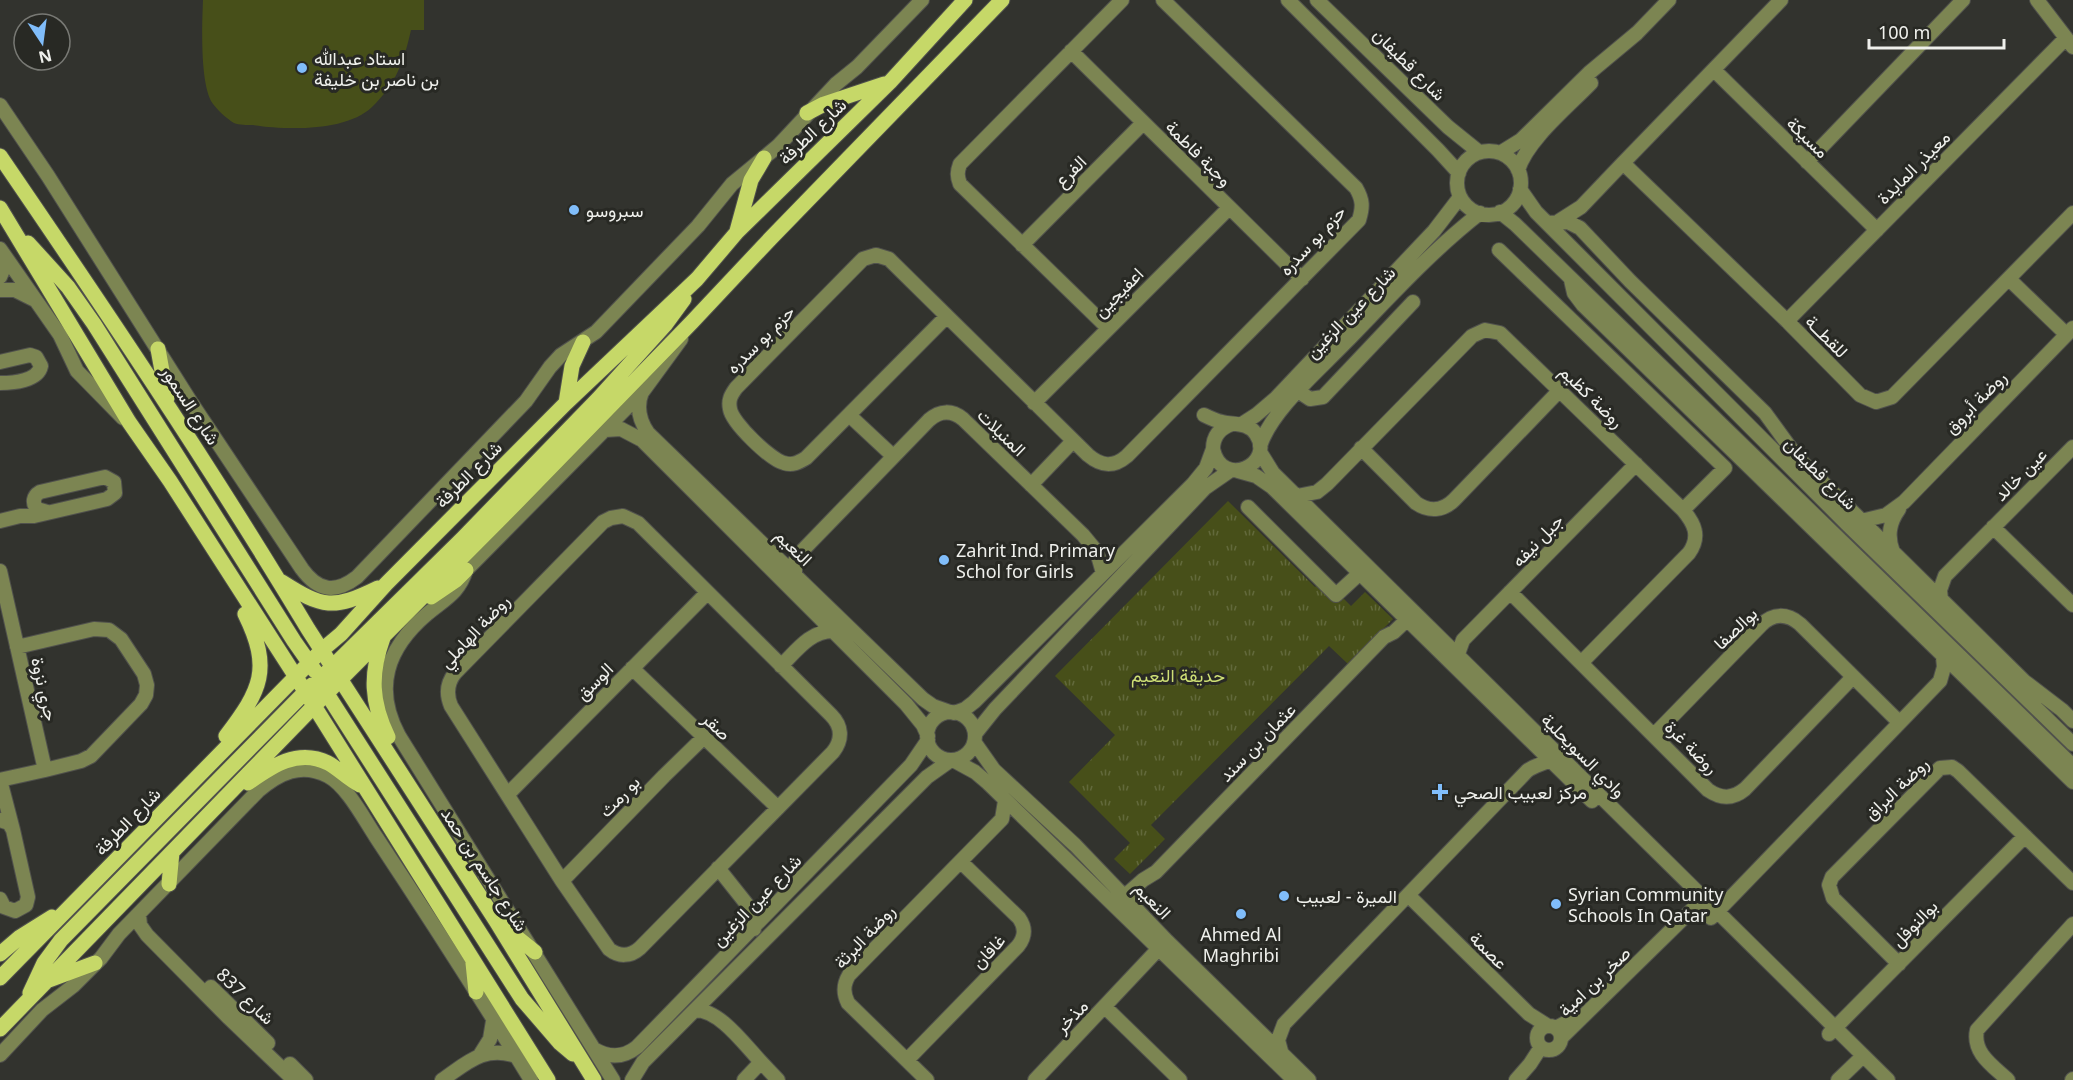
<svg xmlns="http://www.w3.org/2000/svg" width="2073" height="1080" viewBox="0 0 2073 1080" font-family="'Noto Sans',Vazirmatn,sans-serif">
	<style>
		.park { fill: url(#park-tufts) }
		.garden { fill: #474f19 }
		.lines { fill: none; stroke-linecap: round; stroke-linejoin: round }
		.minor-casing { stroke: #50514c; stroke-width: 16 }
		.major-casing { stroke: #50514c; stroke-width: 17 }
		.minor { stroke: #7c8552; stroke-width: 14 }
		.major { stroke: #c6d868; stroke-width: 15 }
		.poi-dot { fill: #80bdfa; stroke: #282924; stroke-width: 2 }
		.labels { text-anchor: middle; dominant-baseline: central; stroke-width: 6; stroke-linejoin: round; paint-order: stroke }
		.poi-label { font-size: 18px; fill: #eff0ec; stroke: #282924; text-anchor: start }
		.street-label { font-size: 18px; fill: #eff0ec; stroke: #282924 }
		.park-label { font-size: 18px; fill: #cedf75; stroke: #282924 }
	</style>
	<defs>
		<pattern id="park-tufts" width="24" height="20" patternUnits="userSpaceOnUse" patternTransform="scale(1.5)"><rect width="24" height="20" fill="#474f19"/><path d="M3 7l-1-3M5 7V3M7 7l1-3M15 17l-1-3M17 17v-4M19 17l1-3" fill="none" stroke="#62693b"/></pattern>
	</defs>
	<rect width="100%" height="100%" fill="#32332e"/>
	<!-- park -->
	<path class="park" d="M1228 501 1315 587 1324 579 1351 606 1365 592 1393 619 1348 664 1329 646 1151 825 1165 839 1130 874 1114 859 1130 843 1069 782 1115 735 1055 676Z"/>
	<!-- garden -->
	<path class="garden" d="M203 0H424V30H411C404 61 396 84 372 107 346 132 286 130 253 125 247 125 239 125 234 123 227 119 215 108 211 101 200 79 202 25 203 0Z"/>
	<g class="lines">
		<defs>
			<path id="minor" d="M1288 0 1438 150 1459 173
				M1317 0 1448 127 1479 152
				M1781 0 1623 163 1787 321 1860 395 1876 402 1892 397 2073 213
				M2037 0 2073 47
				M1071 51 1302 279
				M1714 70 1877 230
				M0 105 48 176 192 404 302 569C318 591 335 594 357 577L526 401 550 367 561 355 596 332 698 226 732 184 778 146 836 84 857 67 922 0
				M1457 183a32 32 0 1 1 64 0a32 32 0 1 1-64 0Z
				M1500 153 1521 140 1589 73 1637 33 1669 0
				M1807 162 1963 0
				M1518 170C1527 140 1569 106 1591 83
				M1520 189 1536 212 1847 524 2073 744
				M1500 212 1515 224 2073 766
				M1559 221 1581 207 1623 163
				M1547 223 1568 222 1580 228 1630 281 1765 413 1797 457 2024 681 2062 710 2073 721
				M1022 245 1143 123
				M0 249 60 335 77 371 123 418
				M1499 250 1725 468 1683 510
				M0 277 3 270 4 256
				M2009 279 2066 334
				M1571 280 1574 293 1583 305 2073 782
				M0 290H15L35 300
				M946 317 806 458C799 462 793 466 784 463 771 460 732 423 730 409 728 400 731 395 736 388L863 259 876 255 889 259 1088 455C1101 466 1113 468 1127 456L1359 220C1363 207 1363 200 1356 188L1163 0
				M1787 321 2066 38
				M1108 328 960 184C957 176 957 172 960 164L1122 0
				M0 362 30 355 36 357 41 366C38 381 13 383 0 383
				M1298 391 1310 399 1323 397 1413 302
				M642 392C636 407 639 420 648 433L923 699 933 706 950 712
				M1034 403 1229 208
				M849 415 893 456
				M1204 415C1210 418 1216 421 1222 422 1234 425 1248 422 1256 434 1276 464 1222 490 1213 449 1213 436 1220 428 1232 424
				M1242 424 1256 415 1276 398 1434 231 1460 197
				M605 430 621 429 642 440 906 704 923 725 928 736
				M1260 446C1271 411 1318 371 1344 344 1388 299 1430 252 1480 213
				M1361 448 1416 503C1429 512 1443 511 1454 500L1560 390
				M1260 452 1273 473 1888 1080
				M1238 471 1256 476 1272 487 1592 801
				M1031 485 1073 441
				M1297 496 1317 492 1327 484 1472 336 1485 330 1500 333 1683 510C1694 523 1701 536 1689 553L1582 662
				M1248 507 1336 595 1360 573
				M623 516 638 523 831 715C842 726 843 739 833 752L640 948C630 957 619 957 609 949L562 881 451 706C446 694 447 683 455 673L603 522 611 518Z
				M0 521 20 516H34L107 499 115 493 114 482 105 477 40 492C33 496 32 503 37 509L47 512
				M1857 522 1886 515 1904 502 2073 328
				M1993 527 2073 605
				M1893 552C1887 536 1889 523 1899 509
				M0 571 45 770 0 780
				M795 573V561L802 551 929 420C940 410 952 410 963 419L1083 535 1097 552 1103 573
				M1510 592 1708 790C1721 799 1733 799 1745 789L1853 677
				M1941 600 1940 590 1945 576 2073 447
				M17 647 94 629 109 630 121 639 144 674 147 685 146 695 141 704 91 756 81 761 45 770
				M1450 660 1459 651 1463 640 1636 464
				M781 666C796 651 811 630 834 631
				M632 668 778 808
				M927 736a24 24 0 1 1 48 0a24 24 0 1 1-48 0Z
				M954 713 965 709 974 702 1193 484 1206 468 1213 449
				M975 734 995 709 1205 488 1231 470
				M1654 735 1761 625C1773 613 1787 613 1800 624L1899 722
				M975 743 994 770 1075 845 1167 941 1309 1080
				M953 760 975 772 988 783 1294 1080
				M0 780 13 830
				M508 794 707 593
				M0 820 9 823 13 830 28 897 26 905 15 911 4 907 0 899
				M718 868 749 907 754 929
				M562 881 664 776 703 738
				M1408 895 1529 1014 1548 1026
				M1118 902 1143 880 1156 872 1384 637 1394 632 1413 614
				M139 915 140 925 147 935 229 1018 294 1080
				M1711 918 1940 681 1944 667 1943 657
				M1899 964 1833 898 1829 885 1832 877 1940 768 1952 767 1958 771 2073 883
				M211 987 268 1043
				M1105 1007 1180 1080
				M695 1010C720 1010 744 1044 761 1062
				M1537 1038a12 12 0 1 1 24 0a12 12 0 1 1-24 0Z
				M1556 1028 1576 1017
				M1829 1034 2025 836
				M1561 1038 1703 899
				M594 1049C609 1058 623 1058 637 1047L911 765 928 740
				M1281 1051 1278 1040 1284 1024 1527 771C1536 764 1547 764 1555 756
				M0 1055 42 1010 73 986 101 958 119 934 258 791C279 773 301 762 328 776 347 786 364 819 376 837 429 917 481 998 531 1080
				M480 1055 490 1039 493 1021
				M907 1060 1018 946C1025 937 1026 928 1019 918L961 862
				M290 1064 306 1080
				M442 1080C467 1063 484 1045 516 1056
				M613 1080 399 736C373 688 387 648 427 614 445 599 459 593 466 570L643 391 681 339
				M632 1080 643 1062 927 777 951 760
				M744 1080 761 1062 778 1080
				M927 1080 848 1003C843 993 843 985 849 975L1002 819 1005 801
				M1035 1080 1165 942
				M1516 1080 1530 1064 1541 1047
				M1838 1080 1863 1056
				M2008 1080C1993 1066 1972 1053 1977 1030L2073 924
				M2072 1080 2073 1079"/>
			<path id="major" d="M807 113 824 104 884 84
				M0 156C106 311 211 467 308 629L496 921 594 1080
				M0 208 129 422 170 481 296 677 548 1080
				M737 231 751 180 764 158
				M28 243 68 287 94 324 294 641 315 671
				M158 349 167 398
				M566 403 572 366 583 342
				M282 582C323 608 333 610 378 588
				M431 597 456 580 466 570
				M383 638C370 674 371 702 388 737
				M322 686 522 999 560 1043 573 1054
				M314 706 316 693 325 674 463 538 598 399 665 325 684 299
				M226 736C261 690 272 669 245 614
				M248 783C272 766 298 748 328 763 339 769 348 779 360 785
				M169 884 172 852
				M503 926 535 952
				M0 954 20 937 52 917
				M473 963 476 992
				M0 978 322 650 341 634 386 584 566 403 697 279 737 232 890 82 965 0
				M49 980 95 963
				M30 993 44 963 61 940 312 685
				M0 1029 314 706 516 503 692 322 770 239 1002 0"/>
		</defs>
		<!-- minor casing -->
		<use href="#minor" class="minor-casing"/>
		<!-- major casing -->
		<use href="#major" class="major-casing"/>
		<!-- minor -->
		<use href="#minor" class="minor"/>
		<!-- major -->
		<use href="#major" class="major"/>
	</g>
	<!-- markers -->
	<g class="poi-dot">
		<circle cx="302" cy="68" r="6"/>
		<circle cx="574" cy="210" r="6"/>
		<circle cx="944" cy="560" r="6"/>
		<path d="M1437 783h6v6h6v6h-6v6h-6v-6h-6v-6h6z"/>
		<circle cx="1284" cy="896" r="6"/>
		<circle cx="1556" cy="904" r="6"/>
		<circle cx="1241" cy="914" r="6"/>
	</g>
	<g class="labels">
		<!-- poi labels -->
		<g class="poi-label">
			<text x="314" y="58">استاد عبدالله<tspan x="314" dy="21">بن ناصر بن خليفة</tspan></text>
			<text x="586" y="210">سبروسو</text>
			<text x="956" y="550">Zahrit Ind. Primary<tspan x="956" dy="21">Schol for Girls</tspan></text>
			<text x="1454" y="792">مركز لعبيب الصحي</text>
			<text x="1568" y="894">Syrian Community<tspan x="1568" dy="21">Schools In Qatar</tspan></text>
			<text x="1296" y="896">الميرة - لعبيب</text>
			<text x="1241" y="934" text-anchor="middle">Ahmed Al<tspan x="1241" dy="21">Maghribi</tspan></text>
		</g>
		<!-- street labels -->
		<g class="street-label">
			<text transform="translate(1410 64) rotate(45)">شارع قطيفان</text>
			<text transform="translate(812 131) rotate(-44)">شارع الطرفة</text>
			<text transform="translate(1808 137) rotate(44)">مسيكة</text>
			<text transform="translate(1199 153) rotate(45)">وجبة فاطمة</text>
			<text transform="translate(1913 167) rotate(-45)">معيذر المايدة</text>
			<text transform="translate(1070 171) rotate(-45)">الفرع</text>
			<text transform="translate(1312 240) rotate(-47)">حزم بو سدره</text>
			<text transform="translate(1118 292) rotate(-45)">اعفيجين</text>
			<text transform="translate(1350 312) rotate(-46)">شارع عين الزغين</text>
			<text transform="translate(1827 336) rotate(45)">للقطــة</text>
			<text transform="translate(760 339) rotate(-45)">حزم بو سدره</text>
			<text transform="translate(1592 396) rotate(44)">روضة كظيم</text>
			<text transform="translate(1975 402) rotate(-46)">روضة أبروق</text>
			<text transform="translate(191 405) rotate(57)">شارع السمور</text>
			<text transform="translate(1002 432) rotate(44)">المنيلات</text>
			<text transform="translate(1821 473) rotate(45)">شارع قطيفان</text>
			<text transform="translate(468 474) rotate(-45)">شارع الطرفة</text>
			<text transform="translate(2020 474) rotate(-45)">عين خالد</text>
			<text transform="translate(1537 540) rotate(-46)">جبل نيفه</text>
			<text transform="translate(794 547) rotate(44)">النعيم</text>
			<text transform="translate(1735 628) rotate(-44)">بوالصفا</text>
			<text transform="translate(474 631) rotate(-47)">روضة الهاملي</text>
			<text transform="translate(594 681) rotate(-45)">الوسق</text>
			<text transform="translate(45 689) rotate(77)">جري نزوة</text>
			<text transform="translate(717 726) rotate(44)">صقر</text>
			<text transform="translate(1257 742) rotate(-46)">عثمان بن سند</text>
			<text transform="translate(1692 747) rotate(45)">روضة غرة</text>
			<text transform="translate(1584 755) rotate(45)">وادي السويحلية</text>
			<text transform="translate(1896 788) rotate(-44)">روضة البراق</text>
			<text transform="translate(619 796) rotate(-46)">بو رمث</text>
			<text transform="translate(127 821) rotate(-46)">شارع الطرفة</text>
			<text transform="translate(485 869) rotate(57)">شارع جاسم بن حمد</text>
			<text transform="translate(756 900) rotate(-46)">شارع عين الزغين</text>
			<text transform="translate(1153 900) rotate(46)">النعيم</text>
			<text transform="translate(1914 923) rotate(-46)">بوالنوفل</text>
			<text transform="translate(864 936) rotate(-47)">روضة البرثة</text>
			<text transform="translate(1489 950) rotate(45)">عصمة</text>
			<text transform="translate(988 951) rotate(-47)">غافان</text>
			<text transform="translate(1594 981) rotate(-44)">صخر بن امية</text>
			<text transform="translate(246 996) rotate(44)">شارع 837</text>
			<text transform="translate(1071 1016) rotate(-46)">مذخر</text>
		</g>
		<!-- park labels -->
		<g class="park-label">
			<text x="1178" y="675">حديقة النعيم</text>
		</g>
	</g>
	<!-- north arrow -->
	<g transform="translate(42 42) rotate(167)"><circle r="28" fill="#282924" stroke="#787974" stroke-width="1.5"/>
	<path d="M0-4.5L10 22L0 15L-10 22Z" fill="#80bdfa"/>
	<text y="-9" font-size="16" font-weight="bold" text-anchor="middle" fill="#eff0ec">N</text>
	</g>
	<!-- scale -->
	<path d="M1869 39v9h135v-9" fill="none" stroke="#eff0ec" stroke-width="3"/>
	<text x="1878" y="39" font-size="18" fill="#eff0ec" stroke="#282924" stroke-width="4.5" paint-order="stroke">100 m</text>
</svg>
